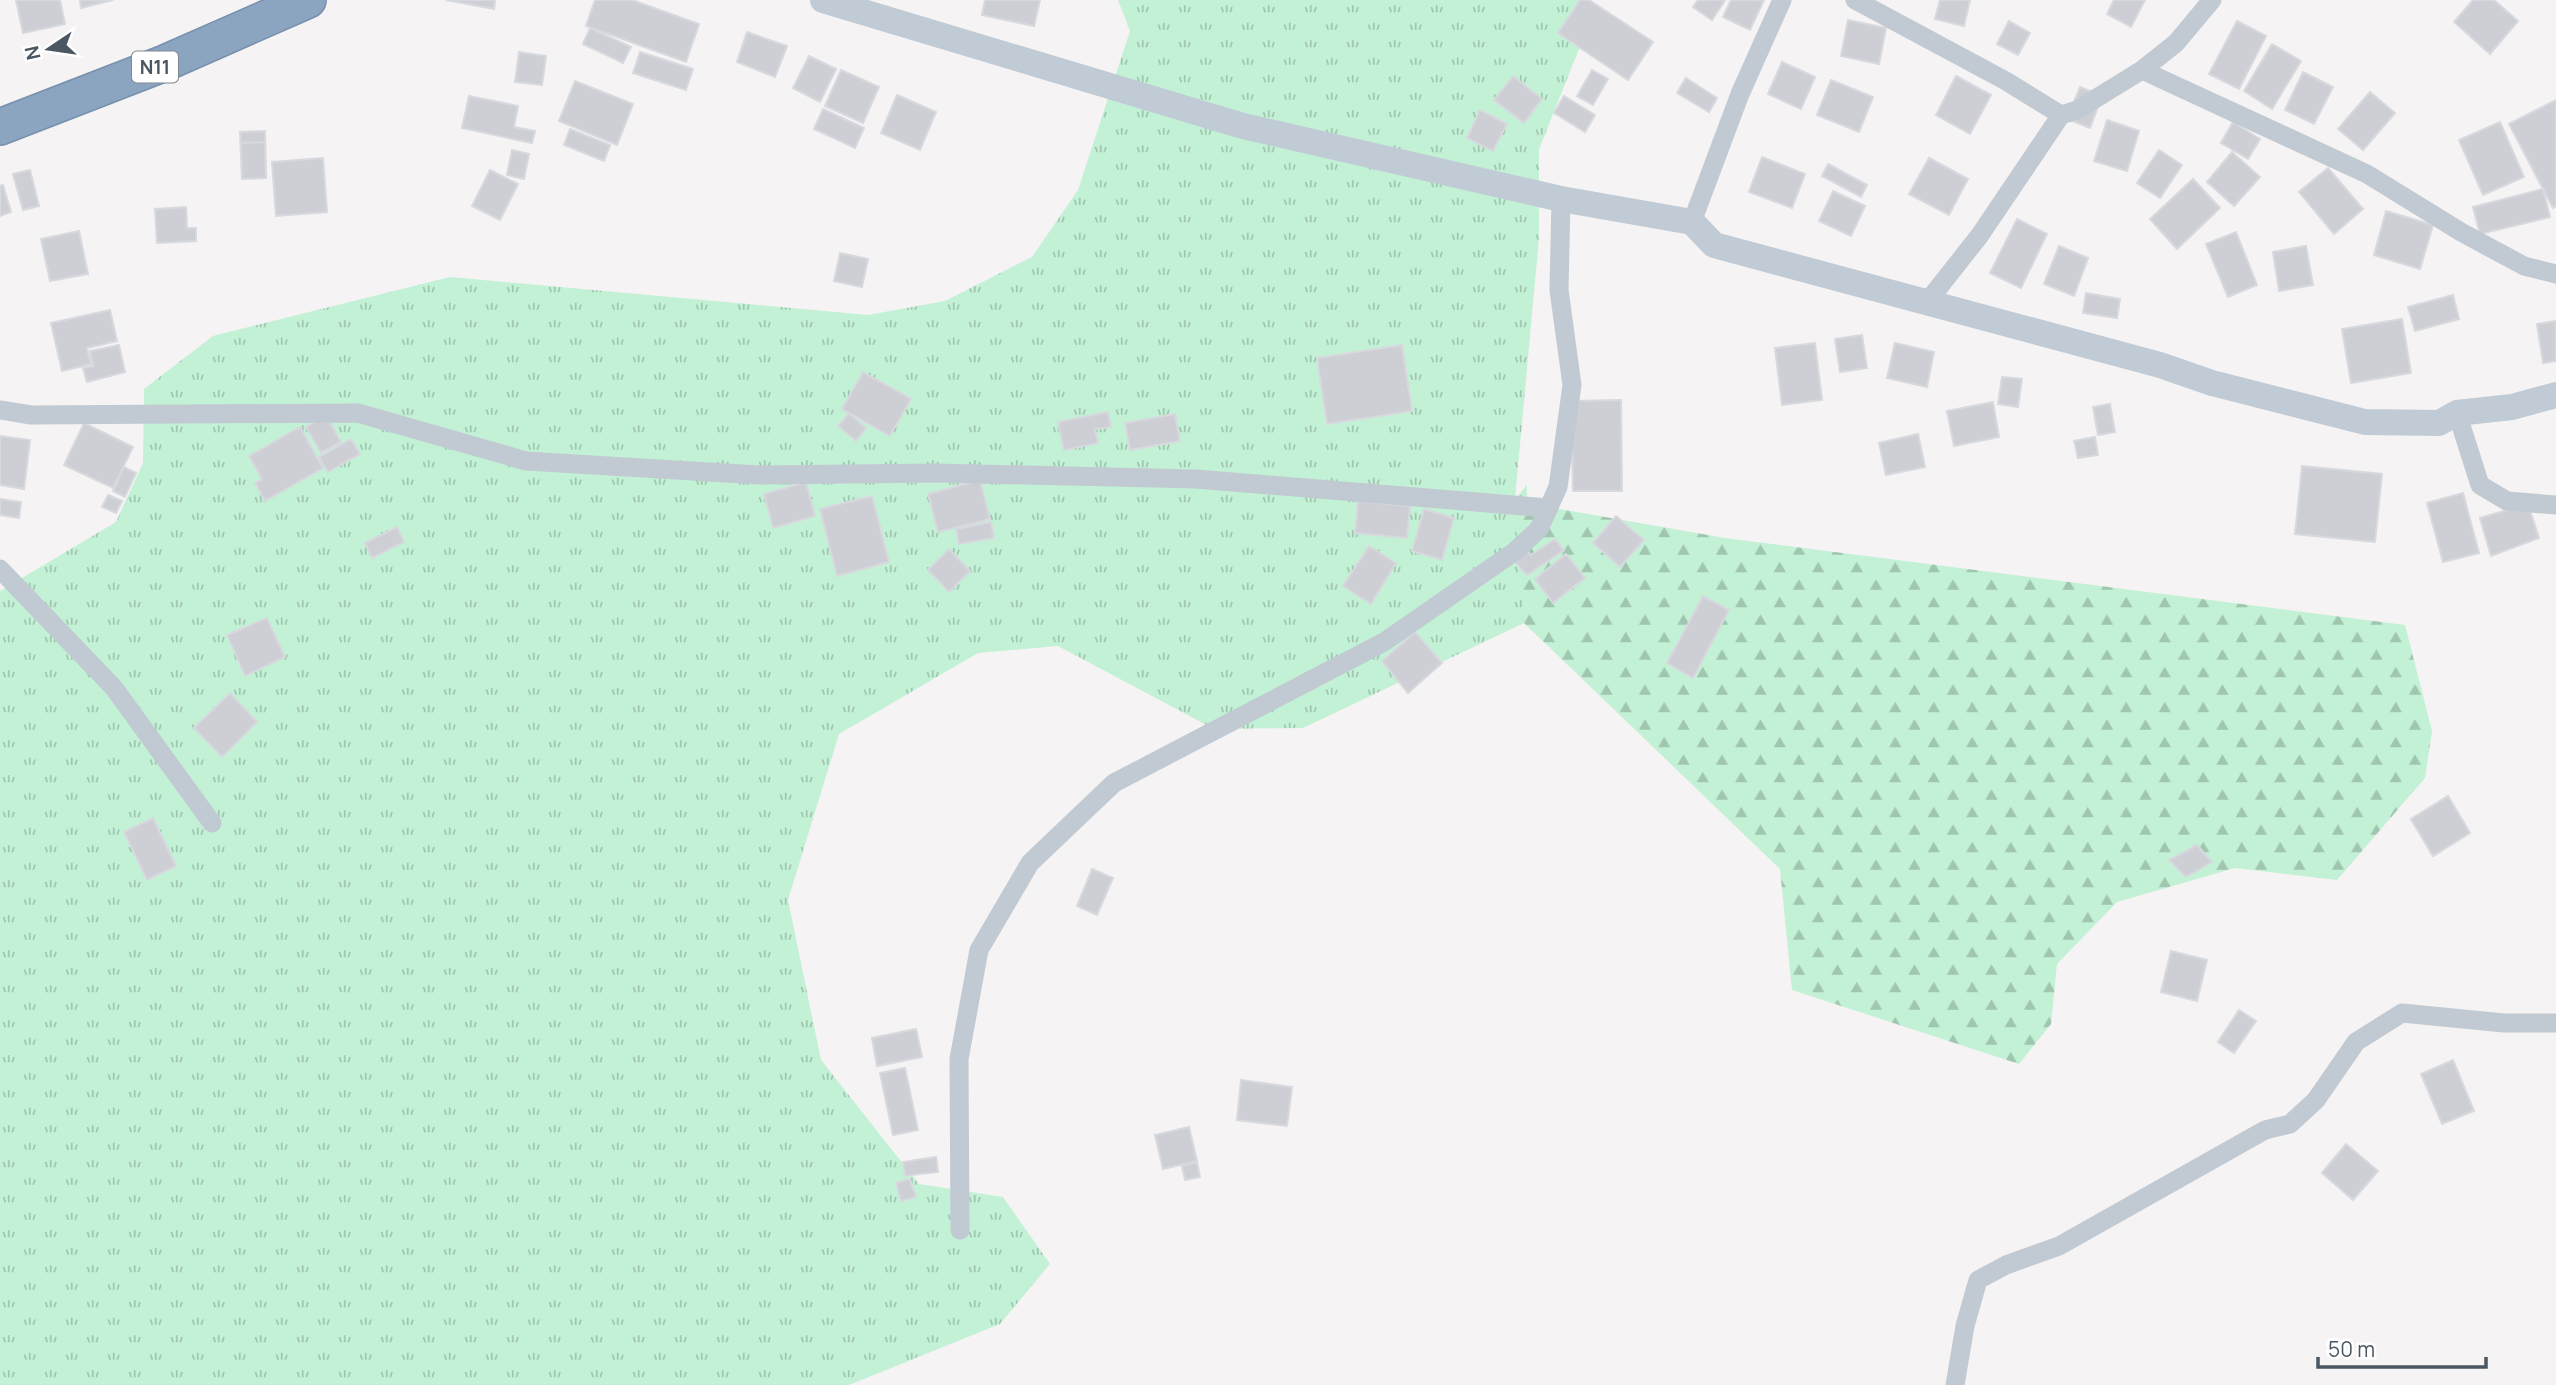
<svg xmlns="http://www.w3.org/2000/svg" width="2556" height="1385" viewBox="0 0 2556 1385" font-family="Manrope,sans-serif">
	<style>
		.grass { fill: url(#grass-tufts) }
		.forest { fill: url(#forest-firs) }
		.building { fill: #cdcfd5; stroke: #d7d9de; stroke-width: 2 }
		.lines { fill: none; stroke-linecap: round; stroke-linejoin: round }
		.highway-casing { stroke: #7690ad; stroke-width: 38 }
		.street { stroke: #c1cad2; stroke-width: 19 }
		.secondary { stroke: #c1cbd6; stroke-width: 26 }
		.highway { stroke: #8ba5c1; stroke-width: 35 }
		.labels { text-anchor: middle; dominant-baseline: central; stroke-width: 7; stroke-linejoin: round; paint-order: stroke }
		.shield { fill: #fff; stroke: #808990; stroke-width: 2 }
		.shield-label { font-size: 19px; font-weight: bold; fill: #4a5661 }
	</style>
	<defs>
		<pattern id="grass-tufts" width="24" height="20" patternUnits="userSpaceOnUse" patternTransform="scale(1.75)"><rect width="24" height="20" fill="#c3f1d5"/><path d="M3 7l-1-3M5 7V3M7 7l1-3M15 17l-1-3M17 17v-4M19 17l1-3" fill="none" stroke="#a0c6b0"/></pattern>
		<pattern id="forest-firs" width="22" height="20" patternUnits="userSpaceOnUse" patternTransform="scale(1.75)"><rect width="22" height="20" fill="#c3f1d5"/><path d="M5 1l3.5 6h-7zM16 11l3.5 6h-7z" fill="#a0c6b0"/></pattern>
	</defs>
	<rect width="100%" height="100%" fill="#f5f3f3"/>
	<!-- grass -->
	<path class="grass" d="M1118 0H1592L1589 24 1539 149V238L1515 499 1527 485 1524 623 1303 728 1214 729 1058 646 978 653 839 734 788 900 821 1060 919 1184 1003 1197 1050 1264 1000 1324 849 1385H0V591L116 522 143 463 144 389 213 336 450 277 868 315 945 301 1032 257 1078 190 1130 31Z"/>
	<!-- forest -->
	<path class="forest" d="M1514 501 1725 538 2405 625 2432 731 2425 778 2337 880 2235 868 2117 902 2057 964 2051 1024 2019 1064 1792 990 1780 869 1524 623Z"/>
	<!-- building -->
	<path class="building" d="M16 0H60L65 24 23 33Z
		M80 0H113L81 8Z
		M446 0H495L494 9Z
		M595 0H632L699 24 686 62 586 26Z
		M595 0H632L699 24 686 62 586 26Z
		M985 0H1040L1034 26 982 15Z
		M1580 0H1589L1653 42 1628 80 1558 33Z
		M1698 0H1725L1712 20 1693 7Z
		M1731 0H1764L1750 30 1723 17Z
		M1940 0H1970L1964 26 1935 19Z
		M2114 0H2145L2131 27 2107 14Z
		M2473 0H2494L2518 21 2490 54 2454 22Z
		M1848 20 1886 28 1879 64 1841 56Z
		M2009 21 2030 33 2018 55 1997 44Z
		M2237 21 2266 36 2239 89 2209 74Z
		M590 28 631 47 623 63 583 44Z
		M590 28 631 47 623 63 583 44Z
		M747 32 787 46 775 77 737 62Z
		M2272 44 2301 61 2272 109 2244 91Z
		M519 52 546 56 542 85 515 82Z
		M640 52 693 69 686 90 633 73Z
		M809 56 836 69 820 102 793 88Z
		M809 56 836 69 820 102 793 88Z
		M1782 62 1815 77 1801 109 1768 94Z
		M841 70 879 87 863 123 825 106Z
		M1592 70 1608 79 1593 105 1577 96Z
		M2303 72 2333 87 2314 124 2285 110Z
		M1513 76 1542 99 1524 123 1494 100Z
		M1956 76 1991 95 1970 134 1936 115Z
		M1686 78 1717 98 1709 112 1677 93Z
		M1831 80 1873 97 1859 132 1817 115Z
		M575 81 633 104 617 145 559 121Z
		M2080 87 2102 96 2090 128 2067 119Z
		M2370 92 2395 113 2363 150 2338 129Z
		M897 95 936 112 920 150 881 133Z
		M469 96 518 106 514 127 535 131 532 143 462 128Z
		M1564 96 1595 115 1585 132 1554 113Z
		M2556 100V206L2553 208 2509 124Z
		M823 109 864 128 855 148 814 129Z
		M1480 110 1507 124 1493 151 1467 138Z
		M2107 120 2139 131 2127 171 2094 161Z
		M2233 122 2260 139 2248 159 2221 143Z
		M2500 122 2524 177 2483 195 2459 140Z
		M570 129 610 145 604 161 564 145Z
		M265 131 266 178 242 179 240 132Z
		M265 142 266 178 242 179 241 143Z
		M512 150 529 154 524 179 507 175Z
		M2159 150 2182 165 2160 198 2137 183Z
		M2232 152 2260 177 2234 206 2207 182Z
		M1762 157 1805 174 1792 208 1749 192Z
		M323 158 327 212 276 216 272 162Z
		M1929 158 1968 179 1949 215 1909 194Z
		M1828 164 1867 185 1861 197 1822 176Z
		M2328 168 2363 209 2334 234 2299 192Z
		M30 170 39 206 23 210 13 174Z
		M490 170 518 184 500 220 472 206Z
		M2193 179 2220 208 2177 249 2150 219Z
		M3 185 11 212 0 216V186Z
		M2543 189 2550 217 2480 234 2473 207Z
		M1833 191 1865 206 1851 236 1819 221Z
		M186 207 187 228H196V241L157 243 155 209Z
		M2386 211 2433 225 2420 269 2374 255Z
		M2017 219 2047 234 2021 288 1990 273Z
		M79 231 88 274 50 281 41 239Z
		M2236 232 2257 285 2228 297 2206 244Z
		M2059 246 2088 258 2074 296 2044 284Z
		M2306 246 2313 285 2279 291 2273 252Z
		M840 253 868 259 862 287 834 281Z
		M2086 293 2120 299 2117 318 2083 313Z
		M2453 295 2459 319 2415 331 2408 307Z
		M110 310 117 341 87 348 91 364 62 371 51 323Z
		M2402 319 2411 373 2351 383 2342 329Z
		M2556 321V361L2543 363 2537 324Z
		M1862 335 1867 368 1840 372 1835 339Z
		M1815 343 1822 400 1782 405 1775 348Z
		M1895 343 1934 352 1927 387 1887 378Z
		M119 345 125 372 87 382 83 368 93 366 90 351Z
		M1402 345 1412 411 1327 424 1317 358Z
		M863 372 911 399 890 436 842 409Z
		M2002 377 2022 379 2018 407 1998 404Z
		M1621 400 1622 491H1573L1571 401Z
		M1993 402 1999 437 1954 446 1947 411Z
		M2110 404 2115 432 2098 435 2093 407Z
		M1108 412 1111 427 1095 429 1098 443 1064 450 1058 422Z
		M849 413 866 428 856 441 838 426Z
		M1175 414 1180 441 1130 450 1125 423Z
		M326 415 341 442 321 453 306 427Z
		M84 423 133 447 113 488 64 465Z
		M300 427 323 468 265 501 255 483 262 479 249 456Z
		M1918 434 1925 467 1886 475 1879 443Z
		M0 436 30 440 24 489 0 485Z
		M0 436 30 440 24 489 0 485Z
		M2095 437 2098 455 2078 458 2074 441Z
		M351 439 360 454 328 472 319 457Z
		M2302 466 2382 474 2375 542 2295 534Z
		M124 467 136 473 125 497 113 491Z
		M980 480 990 519 938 532 928 494Z
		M806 482 815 516 773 528 764 494Z
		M2463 493 2479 553 2443 562 2427 503Z
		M108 495 122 501 116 513 102 507Z
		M872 496 889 562 837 576 820 509Z
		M0 499 21 502 19 518 0 515Z
		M1358 501 1410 506 1407 538 1355 533Z
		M2528 504 2539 538 2491 556 2480 518Z
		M1424 509 1454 518 1442 560 1412 551Z
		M1616 516 1644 540 1620 567 1593 543Z
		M991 522 994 538 959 544 956 529Z
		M397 527 404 542 372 558 365 543Z
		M1555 539 1564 550 1527 575 1506 553 1521 544 1531 555Z
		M1369 546 1396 563 1371 604 1343 586Z
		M949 549 970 571 949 592 928 570Z
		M1566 554 1585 578 1553 603 1535 579Z
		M1703 596 1729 610 1693 678 1667 663Z
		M267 618 285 657 245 676 227 635Z
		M1415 632 1442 663 1408 693 1382 661Z
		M230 693 257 722 222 757 194 728Z
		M2448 796 2470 833 2433 856 2411 819Z
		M153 818 176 866 147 880 124 832Z
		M2197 845 2212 862 2186 877 2169 860Z
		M1092 869 1113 878 1097 915 1077 906Z
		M2171 951 2207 960 2197 1001 2161 992Z
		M2239 1010 2256 1021 2234 1053 2218 1042Z
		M916 1029 922 1057 877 1066 872 1038Z
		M2453 1060 2474 1111 2442 1124 2421 1074Z
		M905 1068 918 1130 893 1135 880 1073Z
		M1241 1080 1292 1087 1287 1126 1237 1120Z
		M1189 1127 1197 1161 1163 1169 1155 1135Z
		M2346 1144 2378 1171 2353 1200 2322 1173Z
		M936 1157 938 1172 905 1176 903 1162Z
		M1197 1162 1200 1177 1185 1180 1182 1166Z
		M910 1179 916 1197 901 1201 896 1183Z"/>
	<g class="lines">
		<defs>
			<path id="highway" d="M0 127 165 63 308 0"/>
		</defs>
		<!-- highway casing -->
		<use href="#highway" class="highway-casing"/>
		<!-- street -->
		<path class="street" d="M1855 0 2006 81 2061 115 1980 235 1928 301
			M2142 70 2367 174 2461 232 2524 266 2556 274
			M2061 115 2077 110 2142 70 2176 43 2212 0
			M1692 222 1740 94 1782 0
			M0 410 31 415 358 413 526 461 759 475 936 473 1196 479 1549 508
			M2457 413 2480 485 2507 501 2556 505
			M0 569 114 688 212 823
			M960 1230 959 1059 979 950 1030 863 1114 783 1384 642 1514 552 1539 529 1558 487 1572 385 1559 290 1561 199
			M1955 1385 1965 1326 1978 1280 2006 1265 2059 1246 2265 1130 2290 1124 2316 1100 2356 1042 2402 1013 2504 1023H2556"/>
		<!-- secondary -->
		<path class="secondary" d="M823 0 1243 126 1561 199 1692 222 1714 245 2160 365 2212 383 2365 422 2439 423 2457 413 2512 407 2556 395"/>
		<!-- highway -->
		<use href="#highway" class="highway"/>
	</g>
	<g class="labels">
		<!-- shield labels -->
		<rect class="shield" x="132" y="51.5" width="46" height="31" rx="5"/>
		<g class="shield-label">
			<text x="155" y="67">N11</text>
		</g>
	</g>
	<!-- north arrow -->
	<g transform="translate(49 49) rotate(257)" stroke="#ffffff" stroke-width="5" paint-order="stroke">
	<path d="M0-5L12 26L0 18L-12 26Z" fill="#4a5661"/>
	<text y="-10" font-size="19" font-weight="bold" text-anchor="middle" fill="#4a5661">N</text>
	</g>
	<!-- scale -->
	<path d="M2318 1357v10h168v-10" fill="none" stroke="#4a5661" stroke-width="3.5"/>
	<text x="2328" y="1357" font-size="21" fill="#4a5661" stroke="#ffffff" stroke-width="5" paint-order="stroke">50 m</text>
</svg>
